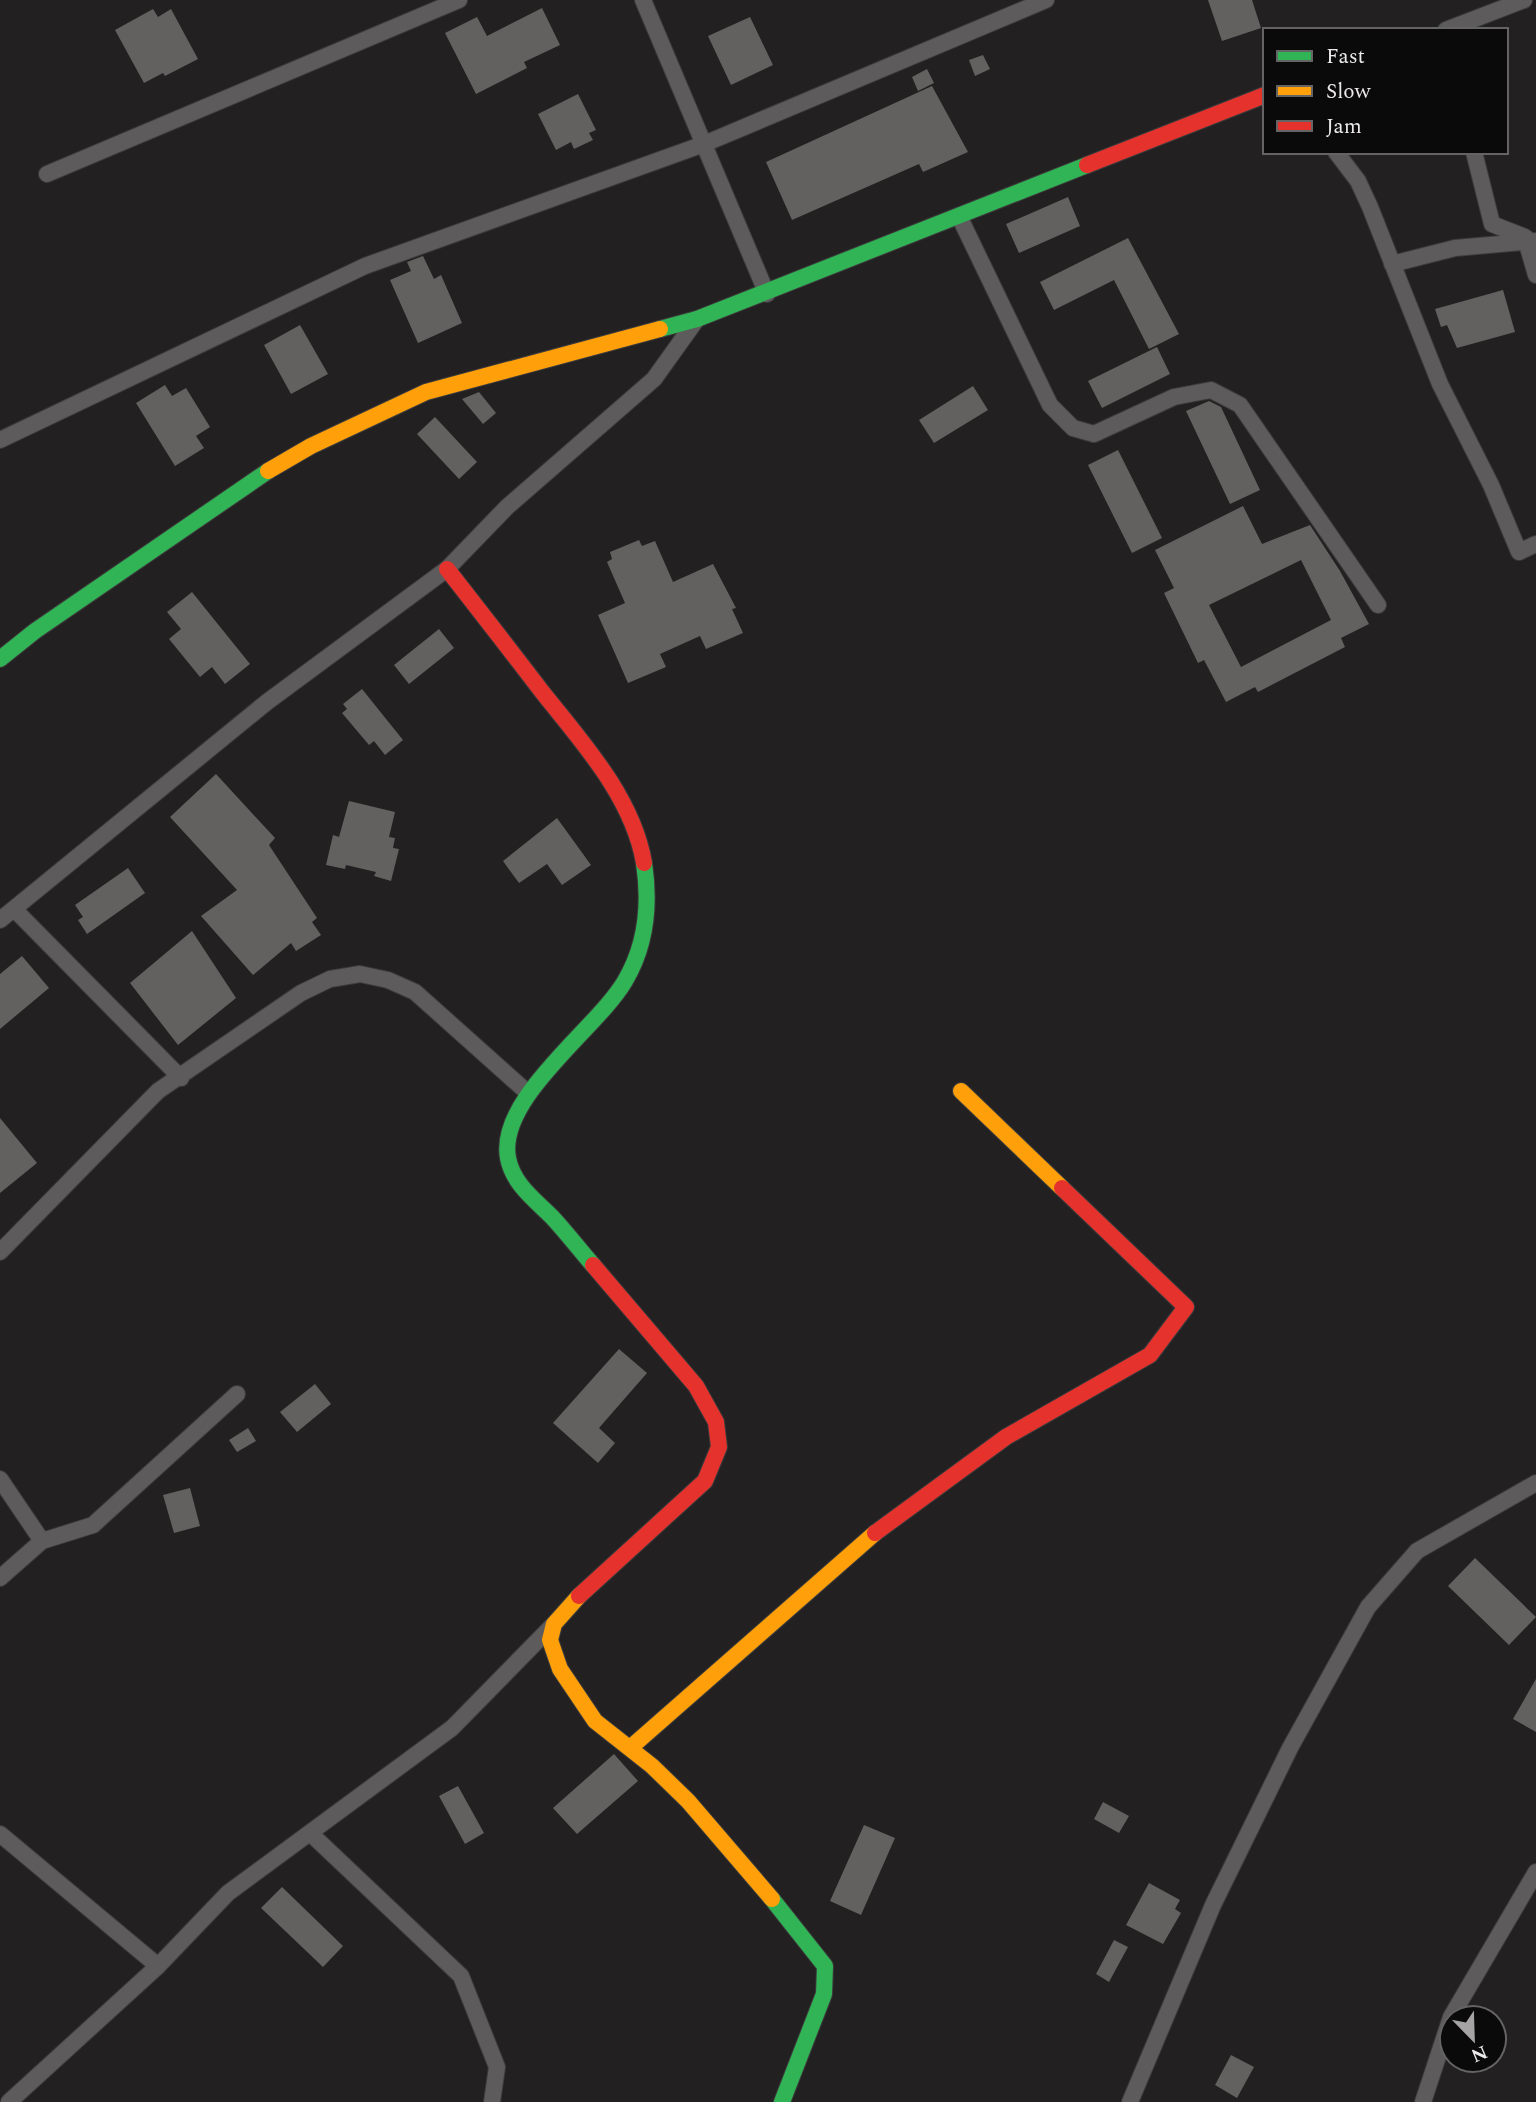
<svg xmlns="http://www.w3.org/2000/svg" width="1536" height="2102" viewBox="0 0 1536 2102" font-family="Spectral,serif">
	<style>
		.building { fill: #626160; fill-rule: evenodd }
		.lines { fill: none; stroke-linecap: round; stroke-linejoin: round }
		.street-casing { stroke: #3c3b3c; stroke-width: 18 }
		.fast-casing { stroke: #3c3b3c; stroke-width: 18 }
		.slow-casing { stroke: #3c3b3c; stroke-width: 18 }
		.jam-casing { stroke: #3c3b3c; stroke-width: 18 }
		.street { stroke: #5d5b5c; stroke-width: 16 }
		.fast { stroke: #30b455; stroke-width: 16 }
		.slow { stroke: #ff9f0a; stroke-width: 16 }
		.jam { stroke: #e5322d; stroke-width: 16 }
	</style>
	<rect width="100%" height="100%" fill="#222021"/>
	<!-- building -->
	<path class="building" d="M1208 0H1252L1261 28 1222 41Z
		M542 8 560 45 524 62 527 68 476 94 445 33 477 17 487 36Z
		M153 9 158 17 171 9 198 59 165 76 163 73 144 83 115 30Z
		M750 17 773 65 731 85 708 36Z
		M983 55 990 69 975 76 969 60Z
		M927 69 934 83 918 91 912 77Z
		M932 86 968 152 923 172 919 164 792 220 766 162Z
		M578 94 596 130 589 133 593 140 574 149 571 142 556 150 538 114Z
		M1068 197 1080 226 1019 253 1006 224Z
		M1128 238 1179 334 1149 349 1114 280 1054 310 1040 282Z
		M423 256 434 279 441 275 462 323 418 343 390 280 411 271 407 262Z
		M1503 290 1515 332 1457 348 1447 325 1441 327 1435 309Z
		M300 325 328 374 291 394 264 345Z
		M1157 347 1170 374 1102 408 1088 381Z
		M165 385 172 396 186 388 210 427 196 436 204 448 175 466 136 403Z
		M973 386 988 410 934 443 919 420Z
		M479 392 496 413 483 424 462 399Z
		M1209 401 1221 407 1260 490 1230 504 1186 411Z
		M435 417 477 462 459 479 417 434Z
		M1118 450 1162 538 1132 553 1088 465Z
		M1243 506 1262 544 1310 525 1340 571 1369 624 1341 638 1345 647 1258 692 1255 687 1226 702 1204 660 1198 663 1164 593 1174 588 1155 550ZM1301 560 1331 620 1241 667 1209 605Z
		M639 540 642 546 655 541 673 582 713 564 736 608 732 609 743 633 706 649 700 636 660 654 666 667 628 683 598 615 625 603 607 562 612 559 610 552Z
		M192 592 250 664 225 684 212 667 200 677 169 639 181 629 167 612Z
		M439 629 454 648 409 684 394 665Z
		M362 689 403 740 385 755 374 741 369 745 342 713 347 709 343 704Z
		M216 774 275 838 269 845 317 918 312 922 321 935 296 951 291 943 253 975 201 916 237 890 170 817Z
		M349 801 395 812 389 837 395 838 393 848 399 849 391 881 374 876 376 872 346 865 345 869 326 865 333 835 339 837Z
		M557 818 591 865 562 885 547 864 519 883 503 861Z
		M128 868 145 893 87 934 78 920 83 917 75 905Z
		M192 931 236 998 178 1045 130 983Z
		M22 956 49 988 0 1029V974Z
		M0 1118 37 1163 0 1193Z
		M619 1349 647 1373 599 1428 615 1443 598 1463 553 1423Z
		M315 1384 331 1404 297 1432 280 1412Z
		M248 1428 256 1441 237 1452 229 1440Z
		M190 1488 200 1526 174 1533 163 1495Z
		M1475 1558 1536 1617 1509 1645 1448 1586Z
		M1536 1679V1732L1513 1719Z
		M614 1754 638 1781 577 1834 553 1808Z
		M458 1786 484 1833 465 1844 439 1796Z
		M1103 1802 1129 1816 1119 1833 1094 1819Z
		M864 1825 895 1838 861 1915 830 1901Z
		M1149 1883 1180 1900 1175 1909 1181 1913 1163 1944 1126 1925Z
		M282 1887 343 1946 323 1967 261 1908Z
		M1114 1940 1128 1947 1109 1982 1096 1974Z
		M1231 2055 1254 2067 1237 2098 1215 2085Z"/>
	<g class="lines">
		<defs>
			<path id="street" d="M643 0 767 294
				M1446 30 1524 0
				M1336 152 1358 181 1370 207 1440 384 1491 485 1519 552 1536 544
				M1474 152 1492 224 1525 237 1536 275
				M47 174 459 0
				M959 216 1050 405 1073 428 1094 434 1174 397 1211 390 1240 405 1378 605
				M1392 264 1455 248 1534 241
				M0 440 365 266 704 144 1046 0
				M14 909 181 1078
				M0 920 267 702 447 569 507 507 654 379 697 319
				M0 1252 158 1091 301 993 330 979 360 974 388 980 415 992 528 1093
				M0 1479 42 1541
				M0 1578 42 1541 93 1525 237 1394
				M310 1833 461 1976 497 2067 492 2102
				M0 1834 158 1966
				M9 2102 158 1966 228 1893 452 1728 552 1626
				M1130 2102 1213 1905 1290 1748 1368 1607 1417 1551 1536 1483
				M1423 2102 1451 2017 1536 1872"/>
			<path id="fast" d="M660 329 697 319 1087 165
				M0 659 35 631 268 471
				M593 1265C579 1249 566 1232 552 1217 534 1199 513 1184 508 1158 497 1098 597 1029 625 981 647 944 650 903 644 863
				M772 1899 825 1966 824 1994 782 2102"/>
			<path id="slow" d="M268 471 311 446 426 392 660 329
				M961 1091 1062 1188
				M579 1596 554 1624 550 1640 560 1669 595 1721 652 1766 688 1801 772 1899
				M630 1748 875 1533"/>
			<path id="jam" d="M1087 165 1265 95
				M447 569C479 610 511 651 543 693 583 743 633 798 644 863
				M875 1533 1006 1437 1150 1355 1186 1307 1062 1188
				M579 1596 705 1481 719 1447 716 1422 696 1386 593 1265"/>
		</defs>
		<!-- street casing -->
		<use href="#street" class="street-casing"/>
		<!-- fast casing -->
		<use href="#fast" class="fast-casing"/>
		<!-- slow casing -->
		<use href="#slow" class="slow-casing"/>
		<!-- jam casing -->
		<use href="#jam" class="jam-casing"/>
		<!-- street -->
		<use href="#street" class="street"/>
		<!-- fast -->
		<use href="#fast" class="fast"/>
		<!-- slow -->
		<use href="#slow" class="slow"/>
		<!-- jam -->
		<use href="#jam" class="jam"/>
	</g>
	<!-- legend -->
	<rect x="1263" y="28" width="245" height="126" fill="#0b0a0b" stroke="#656465" stroke-width="2"/>
	<rect x="1277" y="51" width="35" height="10" fill="#30b455" stroke="#656465" stroke-width="2"/>
	<text x="1326" y="63" font-size="21" fill="#eceaeb">Fast</text>
	<rect x="1277" y="86" width="35" height="10" fill="#ff9f0a" stroke="#656465" stroke-width="2"/>
	<text x="1326" y="98" font-size="21" fill="#eceaeb">Slow</text>
	<rect x="1277" y="121" width="35" height="10" fill="#e5322d" stroke="#656465" stroke-width="2"/>
	<text x="1326" y="133" font-size="21" fill="#eceaeb">Jam</text>
	<!-- north arrow -->
	<g transform="translate(1473 2039) rotate(157)"><circle r="33" fill="#0b0a0b" stroke="#656465" stroke-width="2"/>
	<path d="M0-5L12 26L0 18L-12 26Z" fill="#a5a3a4"/>
	<text y="-10" font-size="19" font-weight="bold" text-anchor="middle" fill="#eceaeb">N</text>
	</g>
</svg>
